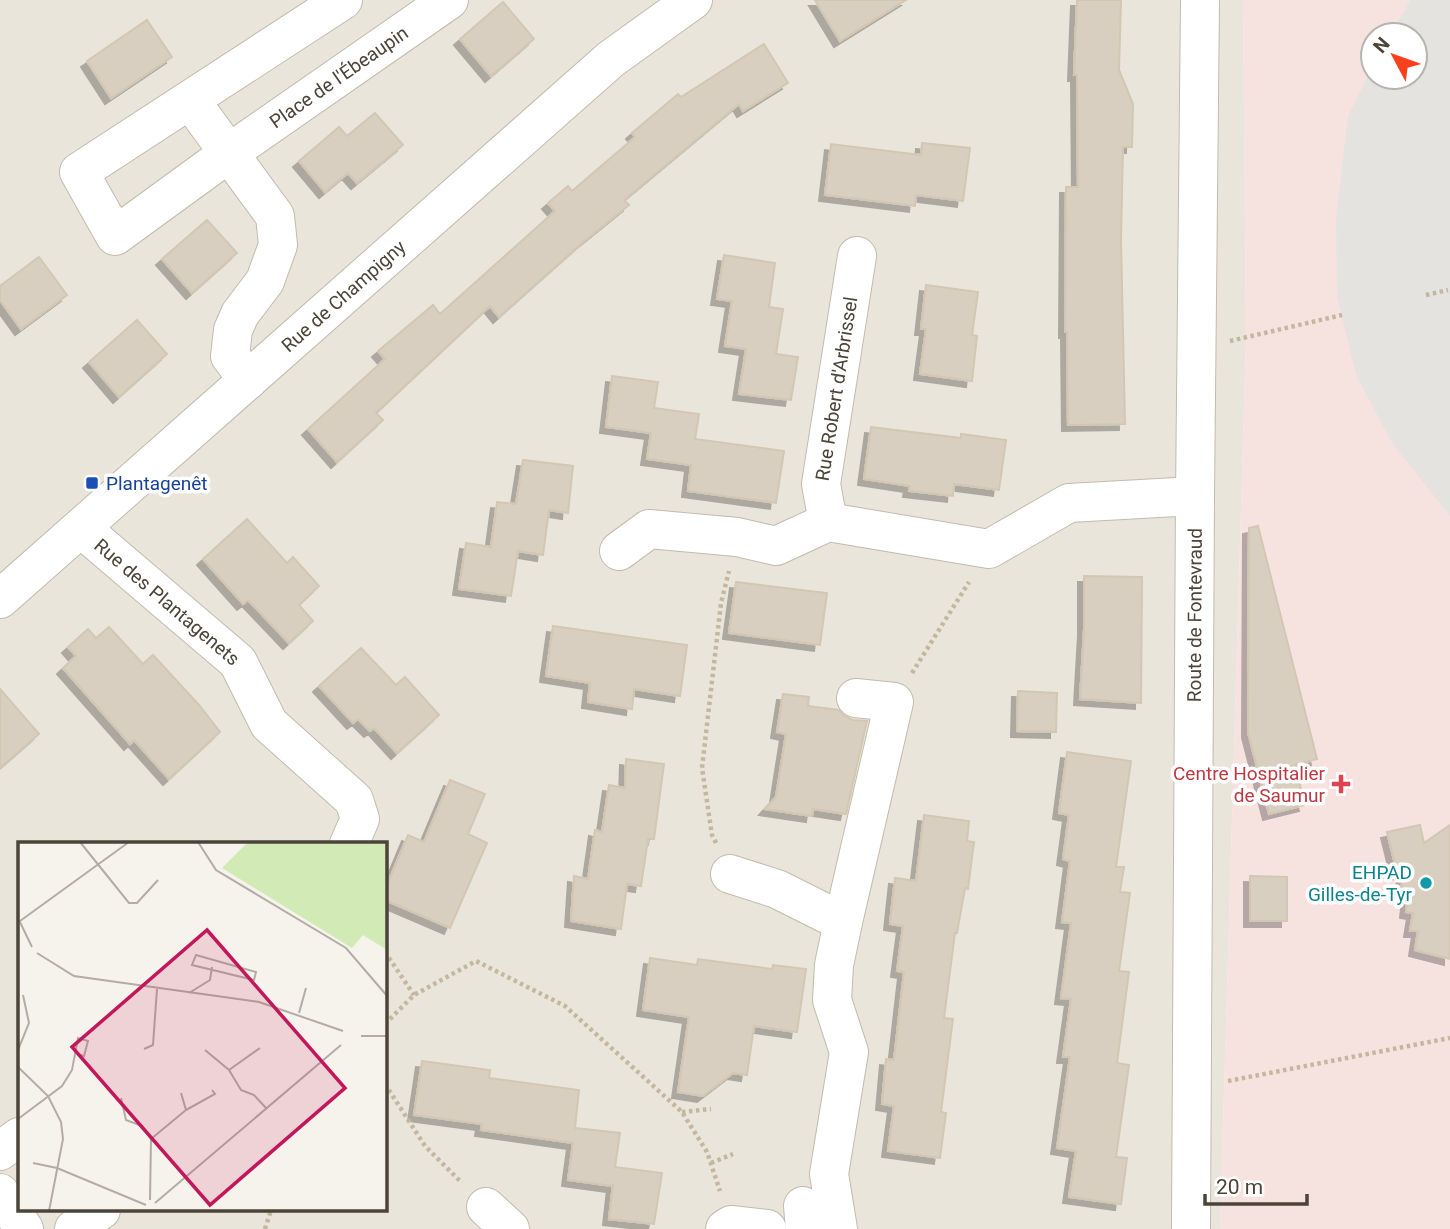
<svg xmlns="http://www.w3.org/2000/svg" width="1450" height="1229" viewBox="0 0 1450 1229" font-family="Roboto,sans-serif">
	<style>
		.residential { fill: #eae5da; fill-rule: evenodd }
		.medical { fill: #f6e3e0; fill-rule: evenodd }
		.parking { fill: #e5e3e0 }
		.building { fill: #d8cfc1; stroke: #d3c7b4; stroke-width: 2; filter: url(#shadow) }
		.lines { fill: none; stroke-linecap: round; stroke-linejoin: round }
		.minor-casing { stroke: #c2bbae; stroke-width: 40 }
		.path { stroke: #c4b79f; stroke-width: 4.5; stroke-dasharray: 3.5 3.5; stroke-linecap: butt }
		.minor { stroke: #fff; stroke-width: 38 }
		.transit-dot { fill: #1a4fb4; stroke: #fff; stroke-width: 2.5 }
		.health-dot { fill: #e0444e; stroke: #fff; stroke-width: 2.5 }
		.culture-dot { fill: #0f9aa8; stroke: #fff; stroke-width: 2.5 }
		.labels { text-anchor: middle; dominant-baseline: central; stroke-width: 7; stroke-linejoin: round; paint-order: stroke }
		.street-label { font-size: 19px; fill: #4b4439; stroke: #fff }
		.transit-label { font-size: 19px; fill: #164399; stroke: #fff; text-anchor: start }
		.health-label { font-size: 19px; fill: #be3a42; stroke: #fff; text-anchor: end }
		.culture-label { font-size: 19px; fill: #0d838f; stroke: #fff; text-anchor: end }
		.inset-road { fill: none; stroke: #b2ada4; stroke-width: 2 }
		.view { fill: #c2185b; fill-opacity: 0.15; stroke: #c2185b; stroke-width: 3.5 }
		.inset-edge { fill: none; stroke: #4b4439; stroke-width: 3.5 }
	</style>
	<defs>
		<filter id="shadow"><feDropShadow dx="-6" dy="6" stdDeviation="0" flood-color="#0004"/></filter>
	</defs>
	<rect width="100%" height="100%" fill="#f6f3ec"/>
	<!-- residential -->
	<path class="residential" d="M0 0H1243L1246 338 1220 1229H0ZM19 844H385V1210H19Z"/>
	<!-- medical -->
	<path class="medical" d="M1243 0H1450V1229H1220L1246 338ZM1373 35H1415V77H1373Z"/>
	<!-- parking -->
	<path class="parking" d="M1411 0H1450V516L1392 443 1356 375 1337 296 1336 216 1348 116 1373 66V77H1415V35H1389Z"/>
	<!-- building -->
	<path class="building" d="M815 0H906L840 41Z
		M1077 0H1121L1119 70 1133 104 1132 147H1123L1121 239 1125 424 1068 425 1067 332H1065L1066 187H1078L1077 75H1074Z
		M503 2 534 39 491 76 460 39Z
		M147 20 172 57 111 98 87 61Z
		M764 44 788 83 743 111 739 104 624 200 629 205 582 243 499 317 490 306 376 413 383 420 337 462 308 429 385 359 378 351 433 305 440 314 555 211 548 203 568 186 572 191 635 137 632 133 678 94 681 97Z
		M375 113 403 145 357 183 348 173 325 192 299 161 339 127 347 136Z
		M922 143 970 148 963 201 916 195 915 206 825 195 831 144 921 155Z
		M207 220 237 253 192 293 162 259Z
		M724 255 775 263 769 307 783 309 776 354 798 357 791 400 739 394 746 349 725 346 732 301 717 299Z
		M39 257 67 295 21 329 0 300V286Z
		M926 285 978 292 972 335 977 336 972 381 920 374 926 329H921Z
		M137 320 167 354 119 397 89 362Z
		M612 376 658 382 654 408 699 414 695 439 784 451 776 503 688 491 691 465 647 459 651 433 606 427Z
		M871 427 961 438V434L1006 440 999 490 954 484 953 496 909 491 910 486 864 479Z
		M523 460 573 466 568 513 549 510 543 555 518 551 511 596 459 589 466 543 491 547 497 502 516 504Z
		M247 519 287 563 293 557 319 586 299 605 313 621 289 643 248 600 243 604 203 559Z
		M1258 526 1317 759 1295 765 1305 805 1269 814 1248 732 1249 528Z
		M1084 576 1142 577 1141 703 1080 699 1084 630Z
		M736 582 827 593 820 645 729 633Z
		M553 626 687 645 680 696 634 689 632 709 588 702 590 683 546 676Z
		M109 627 143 664 153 655 199 705 220 732 169 779 134 740 130 744 63 668 76 656 68 647 88 629 96 638Z
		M361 648 396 685 405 677 439 715 397 753 374 728 370 731 358 719 353 723 319 686Z
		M0 689 39 734 0 768Z
		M1018 691 1057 693 1056 732 1017 731Z
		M783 694 809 697 808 706 839 710 844 716 853 720 867 721 846 814 813 809 812 816 765 809 776 797 786 734 777 732Z
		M1067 752 1131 761 1116 867H1124L1120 892 1130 893 1119 971 1129 972 1117 1063 1129 1065 1116 1157 1127 1158 1121 1204 1069 1197 1076 1151 1057 1148 1070 1057H1063L1071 999 1061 998 1071 923 1062 922 1070 861 1063 859 1069 815 1059 813Z
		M626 759 664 764 654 839H648L641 886 627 884 621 929 571 921 574 876 588 879 595 830 602 832 609 785 625 788Z
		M450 780 485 794 468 834 487 843 450 928 385 900V890L408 835 424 842Z
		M924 815 969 821 967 841 974 842 968 889 965 888 957 933H955L944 1018 953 1019 941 1112 946 1113 940 1158 888 1151 894 1106 882 1104 886 1059 894 1060 904 972 897 971 903 926 890 924 895 878 916 881Z
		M1420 825 1424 843 1450 825V959L1415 950 1418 931H1410L1413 913 1406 912 1408 894 1401 892 1403 874 1384 871 1395 864 1387 832Z
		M1250 876 1287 877V921H1250Z
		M650 958 697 965 698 959 772 969 773 965 806 969 797 1032 754 1026 747 1075 733 1073 703 1096 678 1092 689 1017 643 1010Z
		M422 1061 490 1070 489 1078 579 1090 575 1128 620 1133 615 1167 662 1173 654 1224 609 1219 613 1184V1186L568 1180 573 1143 481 1130 482 1124 414 1115Z"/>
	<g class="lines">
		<defs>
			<g id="minor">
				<path id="s1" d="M343 0 79 172 115 236 229 153 449 0"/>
				<path d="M190 100 275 216 278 245 265 281 240 314 233 330 230 356 248 380"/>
				<path id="s2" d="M828 522 821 484 857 256"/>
				<path id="s3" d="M82 529 238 662 269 724 354 800 360 819 349 844"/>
				<path d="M619 551 649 529 737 537 776 546 828 522 989 549 1069 503 1195 496"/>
				<path id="s4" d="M0 599 611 59 693 0"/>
				<path d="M730 874 777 889 843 922 834 965 832 1000 849 1052 829 1174 838 1229"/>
				<path d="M843 922 894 702 856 698"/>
				<path d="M0 1151 19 1137"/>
				<path d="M0 1193 24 1229"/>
				<path d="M803 1206 805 1229"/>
				<path d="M486 1207 510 1229"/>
				<path d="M74 1229 101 1210"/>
				<path d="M725 1229 731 1225 767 1229"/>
				<path id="s5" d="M1191 1229 1195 496 1200 0"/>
			</g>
		</defs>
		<!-- minor casing -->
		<use href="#minor" class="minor-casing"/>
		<!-- path -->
		<path class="path" d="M1426 295 1448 290
			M1230 341 1342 315
			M912 673 969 582
			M716 843 712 835 702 768 721 603 729 571
			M385 952 414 995
			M385 1024 414 995 476 961 565 1006 682 1112 707 1152 720 1191
			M1228 1081 1450 1038
			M385 1084 425 1146 462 1183
			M682 1112 711 1109
			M711 1163 733 1154
			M265 1229 271 1210"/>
		<!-- minor -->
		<use href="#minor" class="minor"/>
	</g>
	<!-- markers -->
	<rect class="transit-dot" x="85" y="476" width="14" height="14" rx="3.5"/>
	<path class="health-dot" d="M1337.5 773.5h7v7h7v7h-7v7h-7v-7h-7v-7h7z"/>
	<circle class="culture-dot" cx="1426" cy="883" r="7"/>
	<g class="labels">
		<!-- street labels -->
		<g class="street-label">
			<text stroke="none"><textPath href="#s1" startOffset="663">Place de l'Ébeaupin</textPath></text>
			<text stroke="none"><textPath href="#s4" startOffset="458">Rue de Champigny</textPath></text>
			<text stroke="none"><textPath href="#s2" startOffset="135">Rue Robert d'Arbrissel</textPath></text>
			<text stroke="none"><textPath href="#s3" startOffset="112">Rue des Plantagenets</textPath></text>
			<text stroke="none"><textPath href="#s5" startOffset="614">Route de Fontevraud</textPath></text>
		</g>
		<!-- transit labels -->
		<g class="transit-label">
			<text x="106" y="483">Plantagenêt</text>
		</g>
		<!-- health labels -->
		<g class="health-label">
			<text x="1325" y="773">Centre Hospitalier<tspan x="1325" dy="22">de Saumur</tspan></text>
		</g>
		<!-- culture labels -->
		<g class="culture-label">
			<text x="1412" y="872">EHPAD<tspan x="1412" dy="22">Gilles-de-Tyr</tspan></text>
		</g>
	</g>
	<!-- overview -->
	<g transform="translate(18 842)">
		<rect width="369" height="369" fill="#f6f3ec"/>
		<path d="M230 0H369V108L345 93 334 106 204 26Z" fill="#d2eab5"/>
		<path class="inset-road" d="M62 0 111 61H119L140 38M180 0 198 28 328 106 370 155M1 78 14 105M2 79 111 0M19 111 56 134 241 160 325 189M178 113 238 130 236 138 174 123ZM171 151 192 138 194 125M281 171 288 146M343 194H370M126 207 135 203 139 147M0 208 11 181 5 153M187 208 211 228 223 248 236 253 248 266M0 225 30 254 43 280 45 297 31 369M211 228 242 206M103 256 108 278 124 284 133 297M168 268 197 252 194 248M0 277 44 244 54 228 60 196 70 199 66 214 59 212M15 321 39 326 128 363M132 358 133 297 168 268 163 251M137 361 323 203"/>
		<path class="view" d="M189 88 327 246 192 363 54 205Z"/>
		<rect width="369" height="369" class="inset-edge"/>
	</g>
	<!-- north arrow -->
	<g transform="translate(1394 56) rotate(311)"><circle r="33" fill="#ffffff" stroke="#b7b4b0" stroke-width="2"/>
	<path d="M0-5L12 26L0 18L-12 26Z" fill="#fc3f1d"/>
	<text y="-10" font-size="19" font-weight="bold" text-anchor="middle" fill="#4b4439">N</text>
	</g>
	<!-- scale -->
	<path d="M1205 1194v10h102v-10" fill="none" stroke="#4b4439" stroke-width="3.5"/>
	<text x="1216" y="1194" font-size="21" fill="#4b4439" stroke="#ffffff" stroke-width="5" paint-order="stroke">20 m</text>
</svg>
